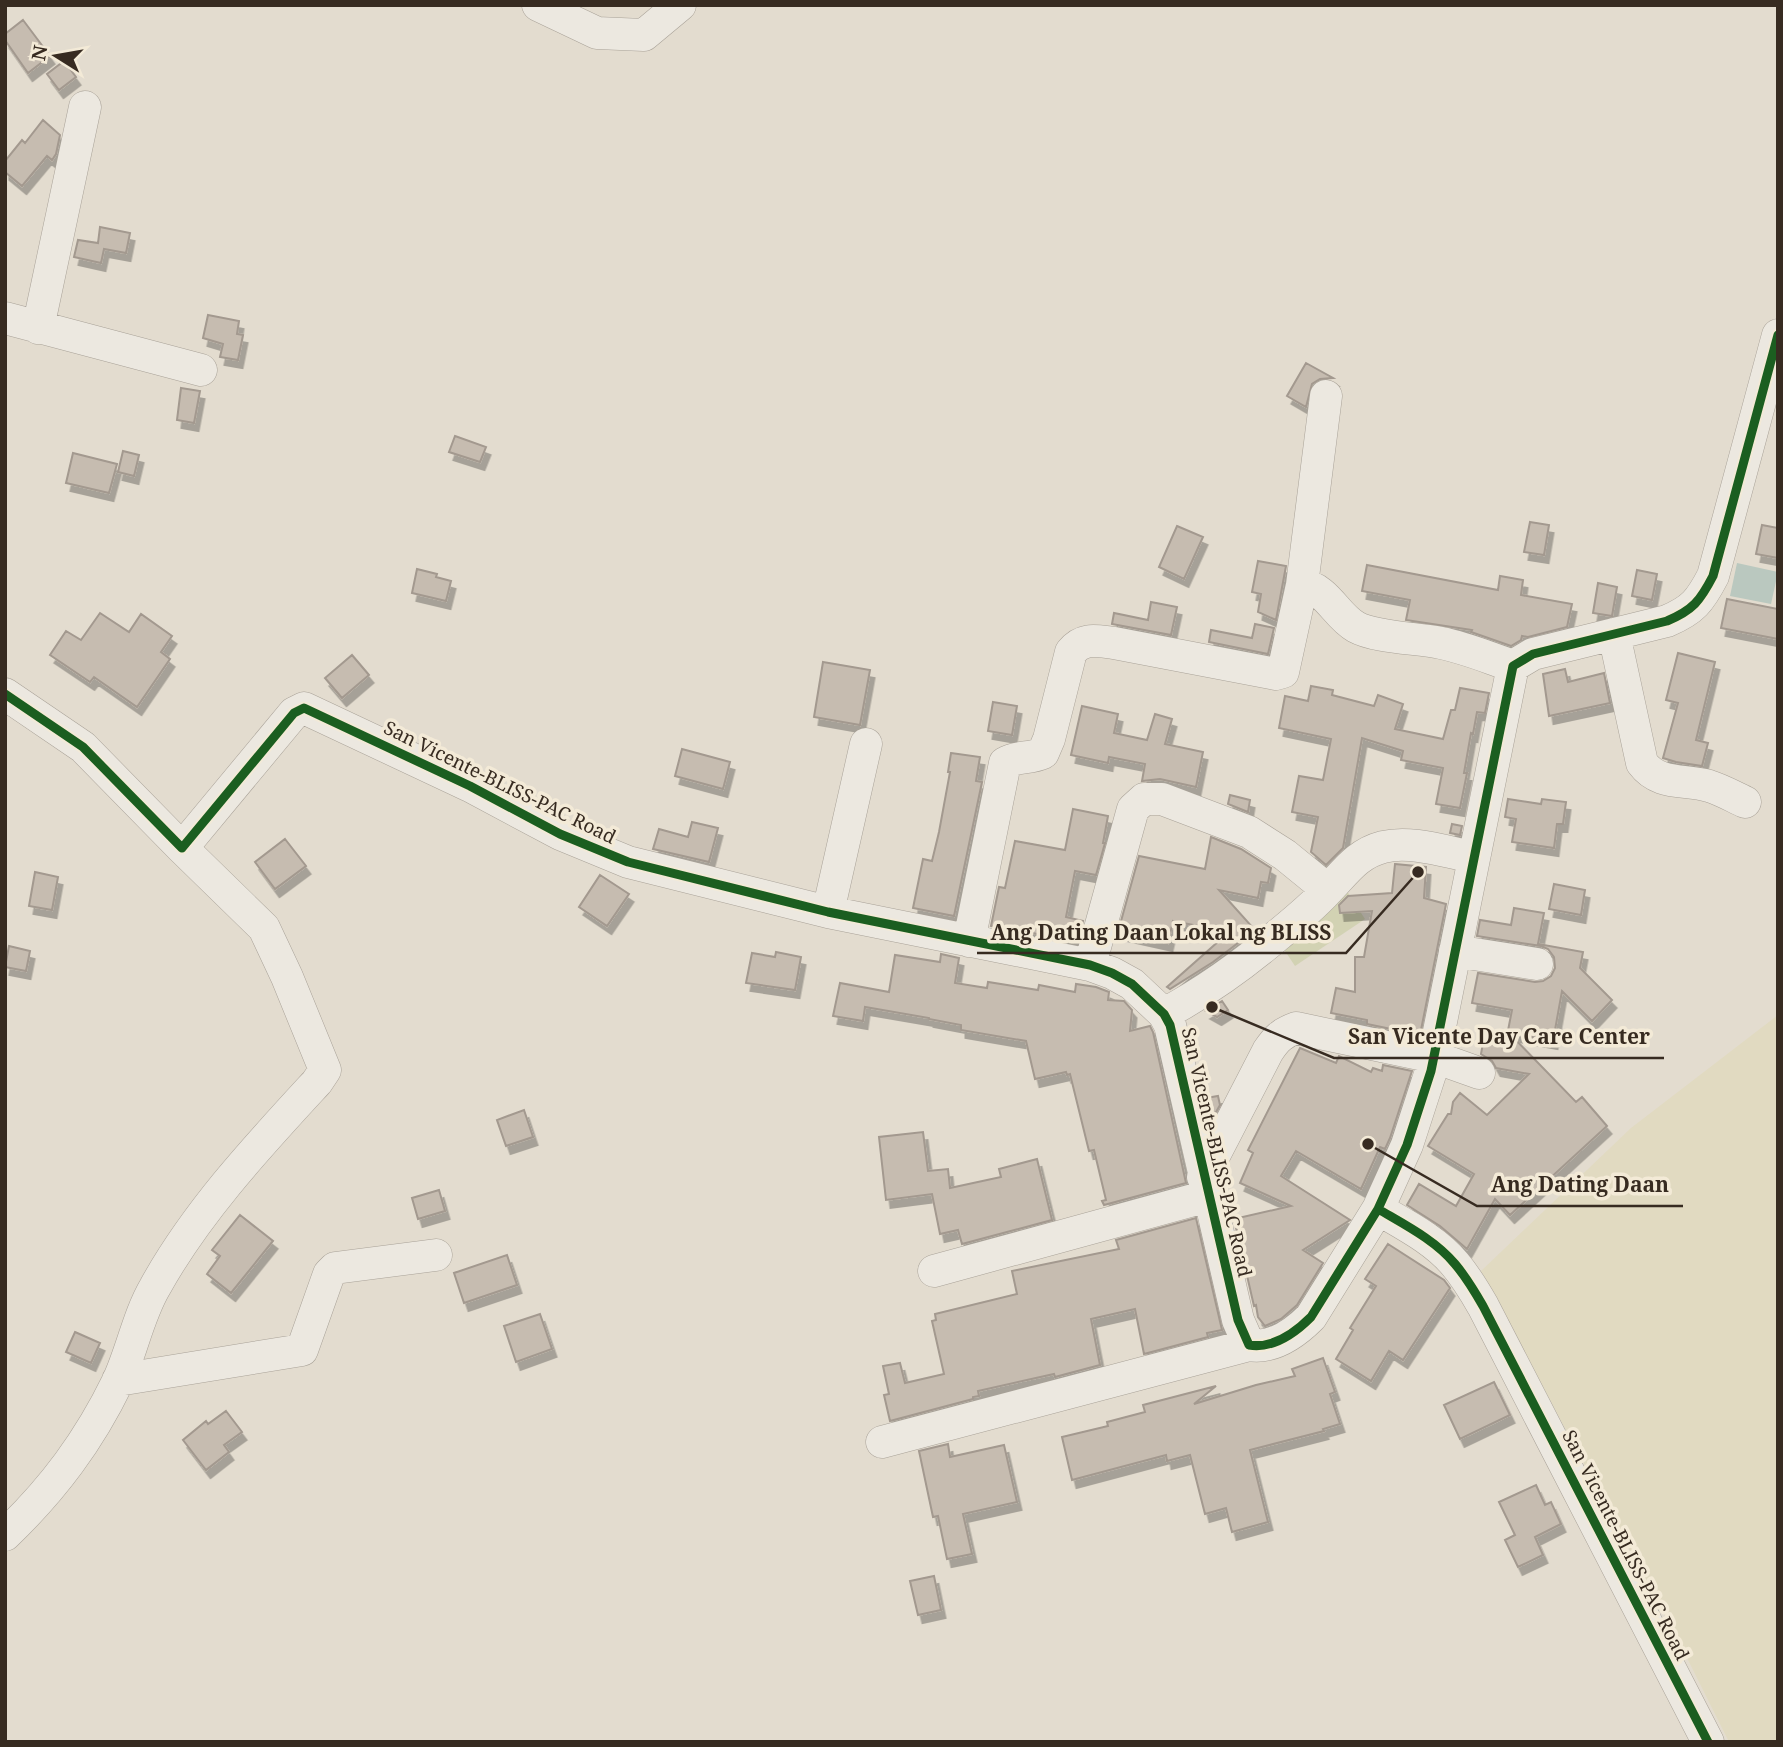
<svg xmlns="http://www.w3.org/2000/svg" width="1783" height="1747" viewBox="0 0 1783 1747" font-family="'Noto Serif',serif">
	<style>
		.farmland { fill: #e1dac1 }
		.green { fill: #d2d2b3 }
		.water { fill: #bac8bf }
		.building { fill: #c6bcb0; stroke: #a3998f; stroke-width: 2; filter: url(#shadow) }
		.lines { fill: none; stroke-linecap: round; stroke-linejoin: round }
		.minor-casing { stroke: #a9a298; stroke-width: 33 }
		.minor { stroke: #ece8e0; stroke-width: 32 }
		.cycleway-casing { stroke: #f3ead7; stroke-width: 13 }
		.cycleway { stroke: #1b5e20; stroke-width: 9 }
		.labels { text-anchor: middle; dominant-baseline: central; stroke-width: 7; stroke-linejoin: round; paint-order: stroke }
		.street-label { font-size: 19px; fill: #372b21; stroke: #f3ead7 }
		.leader { fill: none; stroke: #372b21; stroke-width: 2.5 }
		.callout-dot { fill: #372b21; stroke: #f3ead7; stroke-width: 2.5 }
		.callout-label { font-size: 21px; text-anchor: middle; font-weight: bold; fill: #372b21; stroke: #f3ead7; stroke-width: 7; stroke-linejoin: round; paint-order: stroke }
	</style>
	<defs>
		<filter id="shadow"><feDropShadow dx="4.5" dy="8" stdDeviation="0" flood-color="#0004"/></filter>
	</defs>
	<rect width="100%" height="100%" fill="#e3dccf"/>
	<!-- farmland -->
	<path class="farmland" d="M1778 1015V1742H1729L1678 1640 1481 1271 1631 1128Z"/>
	<!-- green -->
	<path class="green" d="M1341 882 1365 919 1295 966 1271 930Z"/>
	<!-- water -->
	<path class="water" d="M1737 563 1778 572 1771 604 1730 596Z"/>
	<!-- building -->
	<path class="building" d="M23 20 50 56 28 73 5 40V34Z
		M64 61 76 77 59 90 47 74Z
		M43 120 60 135 56 154 52 160 47 156 22 186 5 172V161L22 140 25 143Z
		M100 227 130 233 126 253 104 249 101 263 74 257 78 240 98 243Z
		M208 315 239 321 237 334 243 335 238 360 220 357 223 344 203 338Z
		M1306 363 1333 378 1320 379 1312 384 1306 407 1287 396Z
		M181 388 200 391 194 423 177 420Z
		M455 436 486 447 480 462 449 452Z
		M123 451 139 455 134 476 118 472Z
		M73 453 117 464 109 493 66 483Z
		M1530 522 1549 525 1544 555 1524 552Z
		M1762 525 1778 528V558L1756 554Z
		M1177 526 1203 537 1184 579 1159 567Z
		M1258 561 1286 566 1276 620 1258 612 1261 594 1252 592Z
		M1367 565 1498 590 1500 576 1523 580 1521 595 1572 604 1567 627 1528 637 1522 636 1521 640 1511 646 1471 632 1472 630 1406 620 1410 600 1362 591Z
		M417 569 437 574 436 577 451 581 446 601 412 593Z
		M1637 570 1657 574 1652 600 1632 596Z
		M1598 583 1617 587 1612 616 1593 613Z
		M1727 599 1778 609V639L1721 628Z
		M1151 602 1177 607 1171 635 1112 624 1114 613 1148 620Z
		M100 613 129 632 141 614 172 636 161 652 170 659 137 707 94 677 90 682 50 655 66 631 81 640Z
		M1255 624 1274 628 1268 654 1209 642 1211 630 1252 638Z
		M1678 653 1715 662 1696 740 1708 743 1702 766 1676 762 1663 758 1678 703 1666 700Z
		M352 655 369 675 342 698 325 678Z
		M823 662 870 670 860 725 814 717Z
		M1565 669 1568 682 1604 673 1610 703 1549 716 1543 674Z
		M1311 686 1333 690 1332 695 1374 706 1378 695 1403 704 1395 729 1443 739 1451 710H1455L1460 688 1489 693 1485 713 1477 712 1473 734 1471 733 1464 773H1467L1460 808 1436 804 1443 768 1401 760 1403 751 1362 738 1343 848 1326 865 1311 852 1318 817 1292 812 1299 776 1323 780 1331 739 1279 728 1285 696 1308 701Z
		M993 702 1017 706 1012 735 988 731Z
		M1082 706 1118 714 1114 733 1147 740 1155 714 1172 719 1165 744 1203 752 1196 787 1160 779 1142 781 1145 764 1109 757 1108 763 1071 755Z
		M682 749 730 762 723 789 675 776Z
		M951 753 980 757 976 781 982 782 954 916 913 908 923 859 932 861 939 832 950 772H948Z
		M1230 795 1250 800 1248 812 1228 804Z
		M1508 799 1541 804 1542 799 1566 802 1563 824H1557L1554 848 1512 842 1516 819 1505 817Z
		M1073 809 1108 816 1103 843H1105L1096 875 1075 871 1066 917 1083 921 1078 941 991 926 999 887 1005 888 1015 841 1065 850Z
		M692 822 718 828 709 862 653 849 659 829 688 837Z
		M1452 824 1462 826 1460 835 1450 833Z
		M1211 837 1241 849 1271 868 1268 883 1261 882 1258 898 1219 890 1255 930 1213 962 1170 989 1167 987 1229 932 1173 921 1168 943 1118 932 1139 856 1205 869Z
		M285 839 306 866 275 889 255 862Z
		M1395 864 1426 867 1424 898 1446 904 1420 1035 1367 1024V1020L1331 1013 1336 988 1355 992V957H1364L1372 911 1340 913 1339 905 1348 896 1392 893Z
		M35 872 58 877 52 910 29 906Z
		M600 875 629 894 607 926 579 907Z
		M1554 884 1585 890 1581 915 1549 909Z
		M1514 908 1544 913 1538 944 1583 952 1580 968 1612 1000 1592 1021 1562 991 1553 1041 1509 1033 1576 1102 1582 1097 1607 1126 1510 1215 1495 1199 1467 1249 1440 1226 1407 1205 1419 1184 1456 1206 1474 1174 1428 1146 1448 1114H1451L1453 1102 1460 1093 1487 1115 1529 1074 1496 1068 1492 1061 1481 1054 1483 1043 1505 1046 1512 1010 1472 1003 1478 973 1535 982 1543 981 1551 976 1555 968 1554 957 1548 949 1541 946 1477 936 1480 920 1511 925Z
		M9 946 30 951 26 971 5 967Z
		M776 952 801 957 795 990 746 983 752 953 775 957Z
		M941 954 959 958 955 983 987 988 988 982 1038 990 1039 985 1075 992 1076 984 1096 987 1109 992 1108 1000 1124 1001 1132 1010 1130 1031 1150 1026 1153 1032 1186 1183 1104 1205 1102 1201 1106 1200 1094 1150 1089 1151 1070 1074 1067 1075 1066 1072 1035 1079 1026 1041 961 1030V1025L929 1019V1018L865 1007 863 1021 833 1016 840 983 889 992 895 955 940 962Z
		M1222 1001 1228 1010 1217 1017 1206 1011Z
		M1300 1048 1336 1063 1339 1056 1371 1072 1373 1068 1382 1071 1383 1065 1412 1071 1390 1138 1385 1149 1380 1147 1361 1189 1296 1151 1281 1176 1350 1220 1303 1250 1323 1263 1297 1305 1281 1319 1265 1326 1258 1317 1256 1305 1254 1306 1234 1219 1291 1206 1240 1183 1253 1153 1248 1150Z
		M1218 1096 1220 1105 1211 1121 1206 1098Z
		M524 1110 533 1137 506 1146 497 1120Z
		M923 1132 928 1171 948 1169 950 1188 1001 1177 999 1169 1037 1159 1052 1220 962 1244 958 1230 940 1234 932 1194 886 1200 879 1137Z
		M439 1190 445 1211 418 1219 412 1198Z
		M240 1215 273 1241 231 1293 207 1274 220 1256 212 1250Z
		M1196 1218 1222 1330 1207 1333 1208 1337 1144 1354 1135 1309 1091 1319 1100 1365 1055 1377 1054 1374 978 1391 979 1396 973 1397V1399L890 1421 884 1395 889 1394 883 1366 900 1363 905 1383 944 1374 932 1321 936 1320 935 1314 1017 1294 1012 1271 1119 1249 1116 1240Z
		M1388 1244 1444 1280 1450 1288 1403 1360 1389 1351 1371 1381 1336 1359 1353 1330 1350 1328 1376 1286 1365 1279Z
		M507 1255 517 1285 464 1303 454 1273Z
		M540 1314 552 1349 516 1362 504 1326Z
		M75 1332 100 1343 91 1363 66 1352Z
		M1323 1358 1335 1392 1330 1394 1340 1424 1323 1429 1324 1431 1250 1450 1268 1522 1232 1532 1226 1508 1205 1514 1190 1455 1167 1461 1166 1455 1072 1480 1062 1437 1108 1426 1107 1422 1145 1412 1143 1405 1216 1386 1194 1404 1256 1385 1295 1376 1292 1369Z
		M1494 1382 1510 1415 1460 1439 1444 1405Z
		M226 1411 242 1432 224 1445 229 1452 206 1470 183 1440 206 1421 208 1424Z
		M948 1444 950 1457 1004 1445 1017 1502 963 1514 972 1554 947 1559 938 1516 933 1517 919 1451Z
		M1536 1485 1545 1505 1551 1502 1561 1524 1535 1537 1543 1555 1518 1567 1505 1540 1515 1535 1499 1502Z
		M934 1576 941 1610 918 1615 910 1581Z"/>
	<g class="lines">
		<defs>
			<path id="minor" d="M538 5 597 33 644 35 680 5
				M5 318 201 370
				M38 328 85 107
				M1302 585C1327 588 1336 616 1356 627 1376 638 1418 638 1441 643 1466 648 1489 658 1513 666
				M1614 634 1642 763C1659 786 1684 779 1709 786 1722 790 1734 797 1745 802
				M5 694 83 747 182 848 294 713 304 708 470 786 560 834 628 862 828 912 1090 965 1112 973 1132 984 1164 1014 1170 1025 1238 1320 1249 1345C1273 1349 1295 1333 1311 1317L1378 1209C1405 1225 1435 1240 1455 1264 1466 1277 1475 1292 1483 1306L1708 1742
				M828 912 866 744
				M969 941 1005 763C1016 756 1030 759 1043 753L1049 739 1071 652C1083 637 1096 641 1114 643L1276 674 1283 672 1302 585 1326 396
				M1455 951 1537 964
				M1090 965 1133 809 1144 799H1162L1249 832 1285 855 1328 890
				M1164 1014C1205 992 1243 965 1278 935 1295 921 1311 908 1326 892 1345 873 1356 854 1383 847 1411 840 1446 852 1473 857
				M1203 1177 1268 1051C1276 1039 1282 1033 1296 1028L1434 1057 1479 1073
				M1378 1209 1407 1145 1431 1071 1513 666 1533 654 1667 621C1693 610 1700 601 1713 576L1778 335
				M934 1271 1208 1196
				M118 1380 302 1350 329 1274 335 1268 436 1255
				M882 1442 1249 1345
				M5 1535C53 1489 89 1441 118 1381 132 1351 138 1316 155 1287 197 1211 259 1145 317 1082L325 1070 287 977 264 928 182 848"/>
		</defs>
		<!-- minor casing -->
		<use href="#minor" class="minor-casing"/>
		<!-- minor -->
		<use href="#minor" class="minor"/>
		<defs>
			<path id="cycleway" d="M5 694 83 747 182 848 294 713 304 708 470 786 560 834 628 862 828 912 1090 965 1112 973 1132 984 1164 1014 1170 1025 1238 1320 1249 1345C1273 1349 1295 1333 1311 1317L1378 1209C1405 1225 1435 1240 1455 1264 1466 1277 1475 1292 1483 1306L1708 1742
				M1378 1209 1407 1145 1431 1071 1513 666 1533 654 1667 621C1693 610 1700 601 1713 576L1778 335"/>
		</defs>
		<!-- cycleway casing -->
		<use href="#cycleway" class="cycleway-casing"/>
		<!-- cycleway -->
		<use href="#cycleway" class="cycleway"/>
	</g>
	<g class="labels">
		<!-- street labels -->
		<g class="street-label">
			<text transform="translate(500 782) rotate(26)">San Vicente-BLISS-PAC Road</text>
			<text transform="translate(1217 1152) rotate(77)">San Vicente-BLISS-PAC Road</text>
			<text transform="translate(1626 1545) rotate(63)">San Vicente-BLISS-PAC Road</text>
		</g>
	</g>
	<!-- callouts -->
	<path class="leader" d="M1418 872L1346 953H977M1212 1007L1334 1058H1664M1368 1144L1477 1206H1683"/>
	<g class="callout-dot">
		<circle cx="1418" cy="872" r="7"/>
		<circle cx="1212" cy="1007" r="7"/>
		<circle cx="1368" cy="1144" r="7"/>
	</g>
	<g class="callout-label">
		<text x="1161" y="940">Ang Dating Daan Lokal ng BLISS</text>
		<text x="1499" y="1044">San Vicente Day Care Center</text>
		<text x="1580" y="1192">Ang Dating Daan</text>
	</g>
	<!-- border -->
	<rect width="1783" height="1747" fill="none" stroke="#372b21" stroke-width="14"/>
	<!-- north arrow -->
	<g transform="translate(56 56) rotate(281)" stroke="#f3ead7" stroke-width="5" paint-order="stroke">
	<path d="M0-5L12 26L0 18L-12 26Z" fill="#372b21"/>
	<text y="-10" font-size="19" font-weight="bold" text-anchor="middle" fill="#372b21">N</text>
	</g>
</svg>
